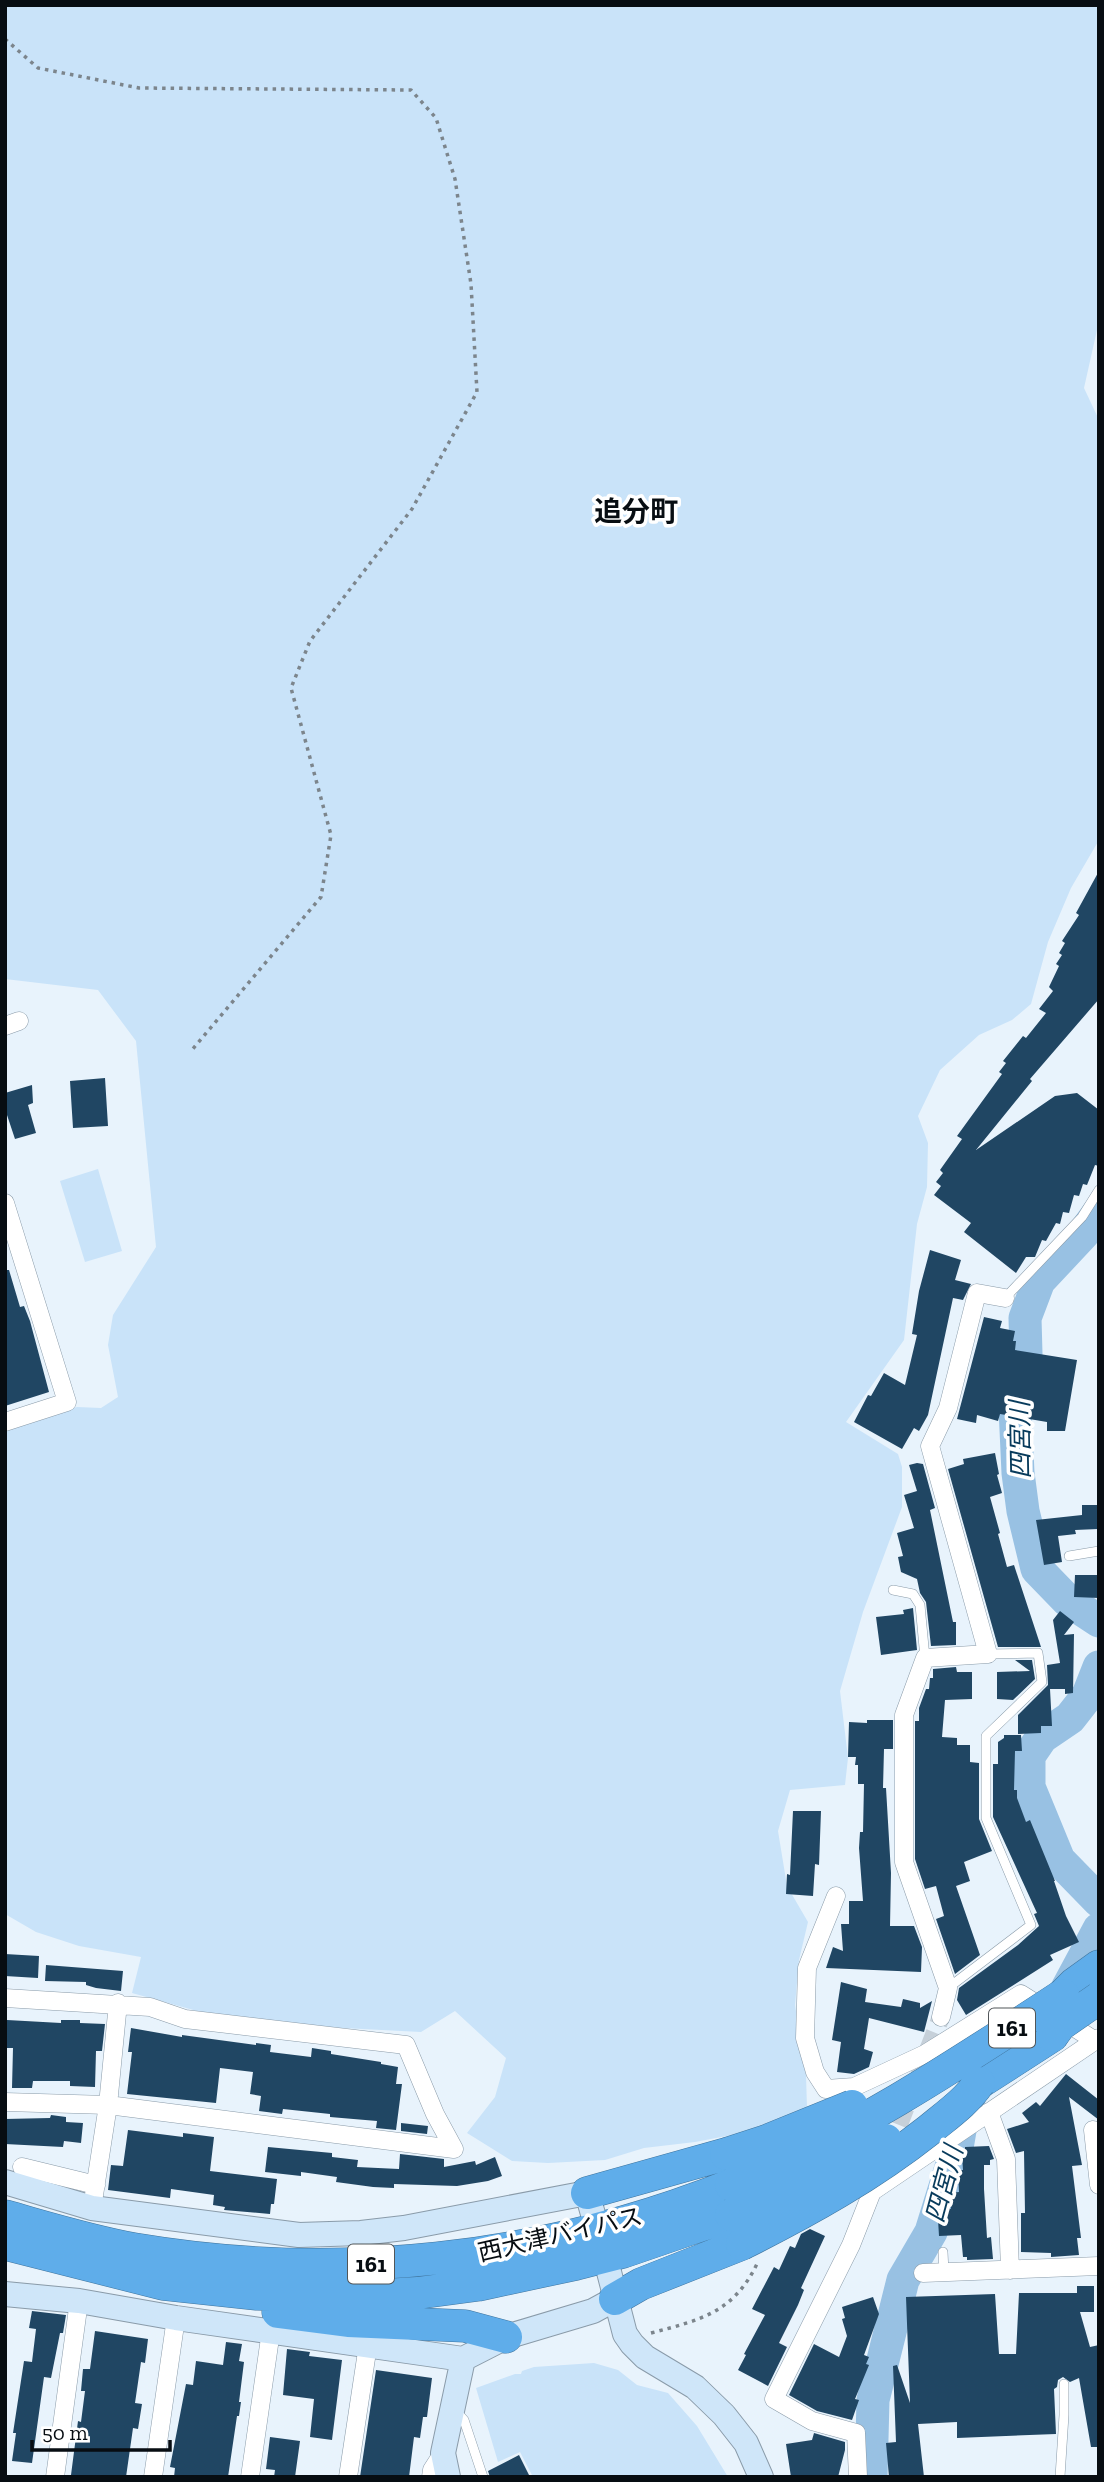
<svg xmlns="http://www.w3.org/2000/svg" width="1104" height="2482" viewBox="0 0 1104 2482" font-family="'Zilla Slab','Noto Sans JP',serif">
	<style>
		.green { fill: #c9e3f9 }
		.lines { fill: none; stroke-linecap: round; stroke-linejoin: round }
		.river { stroke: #98c1e3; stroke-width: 33 }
		.building { fill: #204663 }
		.street-tunnel { stroke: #c6d0d9; stroke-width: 18; stroke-dasharray: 18 9; stroke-linecap: butt }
		.lane-casing { stroke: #8a9ba9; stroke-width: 10 }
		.street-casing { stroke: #8a9ba9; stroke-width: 19 }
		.secondary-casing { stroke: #8a9ba9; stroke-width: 26 }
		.highway-casing { stroke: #40759e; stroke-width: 33 }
		.path { stroke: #7c858c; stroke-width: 3.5; stroke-dasharray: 3.5 5; stroke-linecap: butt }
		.lane { stroke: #fff; stroke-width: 9 }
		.street { stroke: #fff; stroke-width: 18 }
		.secondary { stroke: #cfe6f9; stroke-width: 24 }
		.highway { stroke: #5fadea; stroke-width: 32 }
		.highway-bridge-casing { stroke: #40759e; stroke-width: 33; stroke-linecap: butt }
		.highway-bridge { stroke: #5fadea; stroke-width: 32 }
		.labels { text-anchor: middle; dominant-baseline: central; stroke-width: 7; stroke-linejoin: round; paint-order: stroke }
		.shield { fill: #fff; stroke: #515659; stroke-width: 2 }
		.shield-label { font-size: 23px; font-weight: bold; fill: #070d12 }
		.street-label { font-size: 24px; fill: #070d12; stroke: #fff }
		.water-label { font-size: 26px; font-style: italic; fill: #083b5c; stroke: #fff }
		.quarter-label { font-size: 28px; font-weight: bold; fill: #070d12; stroke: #fff }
	</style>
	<rect width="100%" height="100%" fill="#e8f3fc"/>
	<!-- green -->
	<path class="green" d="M5 5H1099V321L1084 388 1099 420V840L1071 888 1048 942 1031 1004 1012 1020 979 1035 940 1070 918 1116 928 1143 927 1187 917 1224 904 1340 846 1422 898 1454 902 1467V1507L863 1612 840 1691 848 1758 845 1785 790 1790 778 1831 787 1886 808 1922 799 1960 795 2005 806 2075 807 2108 770 2128 695 2142 644 2148 605 2160 548 2163 512 2161 467 2133 495 2097 506 2058 455 2011 421 2032 284 2025 215 2016 132 1993 141 1957 79 1946 36 1932 5 1914V1428L77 1407 101 1408 118 1397 108 1345 113 1315 156 1247 136 1041 98 990 5 979Z
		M98 1169 122 1251 85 1262 60 1181Z
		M594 2363 618 2370 637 2385 668 2393 697 2426 728 2477H533L520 2452 498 2462 476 2388 515 2374H521L522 2371 534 2367Z"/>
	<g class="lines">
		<!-- river -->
		<path class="river" d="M1099 1212 1083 1234 1039 1281 1025 1318 1026 1354 1015 1408 1018 1473 1023 1511 1037 1569 1067 1600 1099 1621
			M1099 1667 1088 1695 1070 1718 1042 1737 1029 1756V1787L1059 1860 1099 1901
			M1062 1998 1099 1929
			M871 2477 873 2400 903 2280 931 2232 957 2148 963 2113 969 2100"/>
	</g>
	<!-- building -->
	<path class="building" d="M1099 871V999L1030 1079 1032 1081 976 1150 1055 1096 1077 1093 1099 1110V1166L1095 1165 1087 1185 1083 1184 1079 1196 1074 1195 1069 1213 1063 1212 1060 1224 1056 1223 1046 1241 1042 1240 1035 1257H1026L1016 1273 964 1232 971 1223 934 1195 941 1186 936 1182 943 1173 940 1170 962 1139 957 1136 1002 1074 999 1072 1006 1063 1003 1061 1023 1036 1026 1038 1046 1013 1039 1009 1053 991 1049 987 1059 966 1056 964 1062 955 1059 953 1065 943 1062 941 1079 915 1076 913Z
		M105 1078 108 1126 73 1128 70 1081Z
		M32 1085 33 1103 28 1105 36 1133 15 1139 5 1109V1093Z
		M930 1250 961 1260 955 1280 971 1284 963 1300 953 1298 928 1415 919 1431 914 1428 902 1449 854 1422 868 1395 871 1396 884 1373 905 1385 917 1335 912 1334 919 1291Z
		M5 1270H9L20 1307 24 1306 30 1321 49 1392 5 1406Z
		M984 1317 1002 1321 1000 1328 1015 1331 1013 1341H1016L1015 1350 1077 1360 1065 1431H1047V1422L1000 1414 998 1421 977 1415 976 1423 957 1419Z
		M995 1453 999 1474 997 1475 1002 1493 990 1497 1000 1533 998 1534 1007 1567 1014 1565 1041 1647H998L948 1469 964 1464 963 1459Z
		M917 1463 923 1464 935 1508 930 1510 953 1622H956V1645L931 1646 926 1602 920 1593 917 1579 901 1572 898 1557 903 1556 897 1533 914 1528 904 1495 917 1491 909 1465Z
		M1082 1505H1097L1098 1529 1075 1530 1076 1534 1058 1536 1062 1562 1044 1565 1036 1520 1082 1515Z
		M1075 1575H1099V1598L1074 1597Z
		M913 1608 917 1650 881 1655 876 1617 904 1614 903 1610Z
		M1060 1611 1074 1622 1064 1635 1074 1634 1073 1693 1065 1694V1689H1050L1052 1726H1041V1733L1018 1734V1715L1048 1685 1047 1665 1060 1663 1053 1620Z
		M1015 1660H1032L1035 1679 1013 1700 997 1699V1672L1030 1671Z
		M956 1667 957 1672H972V1699L945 1700 942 1737 957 1738V1745H970V1762L979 1763V1819L992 1851 964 1862 970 1881 956 1886 980 1955 955 1974 936 1919 944 1916 936 1886 925 1889 915 1859V1721H919V1708L926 1689H929L930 1678H933V1669Z
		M867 1720H893V1749H884L883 1788H886L891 1873 890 1926H914L922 1947 921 1972 826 1968 833 1947 843 1951 841 1924H849V1901H863L859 1848 860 1832H863L864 1784H858V1765H855L856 1757H848L849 1722 867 1723Z
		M1004 1735H1021L1022 1751H1015L1014 1790H1017V1798L1026 1822 1030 1820 1055 1881H1054L1066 1916 1079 1942 1050 1955 1053 1960 966 2015 957 2000 959 1988 1018 1945 1039 1926 1034 1914 1037 1913 993 1817V1764H998V1742L1004 1738Z
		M793 1811H821L819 1865 815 1864 813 1896 786 1894 787 1874 790 1875Z
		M5 1954 39 1956 38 1978 5 1976Z
		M46 1965 123 1971 121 1991 96 1988 86 1985V1982L45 1981Z
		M841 1982 867 1989 865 2002 901 2007 903 1999 920 2003V2008L932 2001 924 2032 869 2018 864 2049 873 2052 869 2067 854 2074 837 2072 841 2042 832 2040Z
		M7 2020 61 2023V2020H80V2023L105 2024 102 2051H96L95 2087 70 2086V2081H33L32 2088H12L13 2048H7Z
		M131 2028 182 2037V2035L256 2045V2043L271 2045 270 2052 311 2057 312 2048 331 2051V2054L381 2062V2064L398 2067 396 2084H402L396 2130 376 2128 377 2121 330 2117V2114L283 2109 282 2114 259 2111 261 2096 250 2094 253 2072 220 2068 216 2103 127 2094 132 2052H128Z
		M1066 2074 1099 2100V2120L1069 2097 1082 2165 1072 2166 1081 2238H1077L1079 2255 1051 2257V2253L1021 2252V2213H1025L1024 2151 1016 2153 1007 2129 1029 2122 1022 2113 1036 2102 1040 2106Z
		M51 2115 66 2117V2122L83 2123 81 2143 64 2141 63 2147 5 2144V2119L50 2118Z
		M401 2123 428 2126 427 2134 401 2131Z
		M128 2130 183 2137V2133L214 2137 210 2171 277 2179 274 2204H271L270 2214 224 2210 225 2207 213 2205 214 2195 171 2189 170 2198 108 2190 111 2165 123 2166Z
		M989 2146 994 2159 990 2160V2165H984V2189L987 2238 991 2237 993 2259 967 2260V2257H963L961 2235 939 2236 937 2203 951 2209 950 2193 959 2192 958 2170H963L962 2155H965V2147Z
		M268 2147 332 2153V2157L358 2160 357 2167 399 2169 400 2154 444 2159V2167L475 2161 476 2165 495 2157 502 2176 488 2181 457 2186 394 2184V2188L373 2187 336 2182 337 2177 301 2172V2176L265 2172Z
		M810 2229 825 2236 801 2288 804 2290 798 2305 779 2343 787 2347 768 2386 738 2370 746 2355 744 2354 765 2315 752 2309 774 2267 779 2270 790 2246 795 2248 801 2234Z
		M1077 2286H1094V2312H1080L1090 2347 1099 2345V2447H1091L1079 2378 1070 2382 1063 2377 1058 2380 1057 2387 1054 2389 1056 2434 957 2438V2422L918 2424 924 2477H889L886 2443 896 2442 893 2366 897 2365 910 2403 906 2297 995 2294 999 2354H1016L1019 2293H1077Z
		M873 2297 879 2314 864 2355 869 2357 866 2364 869 2365 855 2399 859 2400 852 2420 817 2411 789 2395 814 2344 839 2357 847 2336 842 2319 845 2318 842 2307Z
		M32 2311 66 2315 63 2333H60L51 2378 44 2377 32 2463 12 2461 16 2433H13L24 2361 32 2362 36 2329 29 2328Z
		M95 2331 148 2339 145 2363 141 2362 135 2403 142 2404 138 2429 133 2428 126 2477 71 2475 78 2421 81 2422 85 2391H81L83 2369H90Z
		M226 2342 242 2344 239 2361 244 2362 239 2402H241L239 2416H237L228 2477H174L175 2468 170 2467 186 2384 193 2385 196 2361 223 2365Z
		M287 2349 310 2352 309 2356 342 2360 332 2440 310 2437 314 2399 283 2395Z
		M376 2370 432 2378 427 2417H423L420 2438 414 2437 409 2477H360Z
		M814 2433 845 2442V2450L838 2477H791L786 2444 812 2440Z
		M270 2437 300 2441 295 2477H274L275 2470 266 2469Z
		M519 2455 530 2477H490L488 2471Z"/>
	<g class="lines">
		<!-- street-tunnel -->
		<path class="street-tunnel" d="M889 2150 941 2017"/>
		<defs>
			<path id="lane" d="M1005 1298 1082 1217 1099 1190
				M1069 1556 1099 1551
				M893 1590 913 1594 920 1605 925 1658
				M948 1988 1031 1925 986 1818V1736L1042 1682 1038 1653 988 1654
				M943 2252 944 2272
				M456 2411 464 2420 483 2477
				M1060 2477 1064 2415V2384"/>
			<path id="street" d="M5 1026 19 1021
				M5 1203 67 1402 5 1422
				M836 1896 807 1968 805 2038 815 2072 826 2089 854 2087 925 2054 1021 1994 1094 2040
				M5 1998 150 2007 185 2019 406 2045 435 2114 454 2149
				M941 2017 948 1988 904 1862V1715L925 1658 988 1654 930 1446 948 1408 977 1293 1005 1298
				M5 2102 108 2105 454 2149
				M989 2112 1006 2159 1010 2270
				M1093 2130 1099 2185
				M22 2167 96 2185
				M873 2191 1099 2038
				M92 2208 108 2105 118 2003
				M923 2273 1099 2266
				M55 2477 79 2301
				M153 2477 176 2318
				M250 2477 271 2331
				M348 2477 368 2345
				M431 2477 432 2470 443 2453
				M858 2477 856 2433 812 2421 774 2399 851 2245 877 2179"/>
			<path id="secondary" d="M5 2182 92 2208 299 2235 361 2233 404 2228 587 2193 593 2214
				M609 2272 625 2334 632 2344 645 2357 695 2387 724 2415 746 2443 761 2477
				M5 2294 79 2301 176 2318 463 2359 506 2337 593 2311 615 2299
				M448 2477 443 2453 463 2359"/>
			<path id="highway" d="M1063 1995 1074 1984 1099 1966
				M979 2083 1052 2036
				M587 2193 726 2154
				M5 2216C48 2228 90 2241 134 2249 336 2283 541 2261 731 2185
				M5 2244 163 2284 257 2294 369 2296 418 2293 478 2285 576 2264 623 2252 731 2215
				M615 2299 641 2284 742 2244
				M278 2312 348 2321 465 2326 506 2337"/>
		</defs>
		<!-- lane casing -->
		<use href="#lane" class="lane-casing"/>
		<!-- street casing -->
		<use href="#street" class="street-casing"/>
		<!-- secondary casing -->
		<use href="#secondary" class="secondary-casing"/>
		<!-- highway casing -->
		<use href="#highway" class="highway-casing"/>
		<!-- path -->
		<path class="path" d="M5 39 38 68 139 88 411 90 436 118 455 179 471 284 477 392 412 509 310 641 291 688 331 835 321 897 191 1051
			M651 2333C700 2320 733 2313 757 2264"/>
		<!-- lane -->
		<use href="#lane" class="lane"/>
		<!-- street -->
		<use href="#street" class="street"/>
		<!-- secondary -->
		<use href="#secondary" class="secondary"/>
		<!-- highway -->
		<use href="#highway" class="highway"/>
		<defs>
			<path id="highway-bridge" d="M1052 2036 1060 2025 1099 1998
				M726 2154 766 2141 852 2106
				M731 2185C850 2135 956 2065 1063 1995
				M731 2215 789 2190 886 2140
				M742 2244C808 2211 871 2176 929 2130 947 2115 966 2102 979 2083"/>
		</defs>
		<!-- highway-bridge casing -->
		<use href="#highway-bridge" class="highway-bridge-casing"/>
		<!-- highway-bridge -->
		<use href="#highway-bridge" class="highway-bridge"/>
	</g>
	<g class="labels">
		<!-- shield labels -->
		<g class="shield">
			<rect x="989" y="2008.5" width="46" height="39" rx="5"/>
			<rect x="348" y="2244.5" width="46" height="39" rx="5"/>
		</g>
		<g class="shield-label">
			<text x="1012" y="2028">161</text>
			<text x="371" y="2264">161</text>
		</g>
		<!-- street labels -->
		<g class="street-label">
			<text transform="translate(560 2234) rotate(-13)">西大津バイパス</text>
		</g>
		<!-- water labels -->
		<g class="water-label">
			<text transform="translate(1020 1440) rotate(-91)">四宮川</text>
			<text transform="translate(944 2184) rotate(-75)">四宮川</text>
		</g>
		<!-- quarter labels -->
		<g class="quarter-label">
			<text x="636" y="511">追分町</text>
		</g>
	</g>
	<!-- border -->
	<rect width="1104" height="2482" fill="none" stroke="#070d12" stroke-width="14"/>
	<!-- scale -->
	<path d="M32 2440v10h138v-10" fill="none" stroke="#070d12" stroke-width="3.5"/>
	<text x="42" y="2440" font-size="21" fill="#070d12" stroke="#ffffff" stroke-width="5" paint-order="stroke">50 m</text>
</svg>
